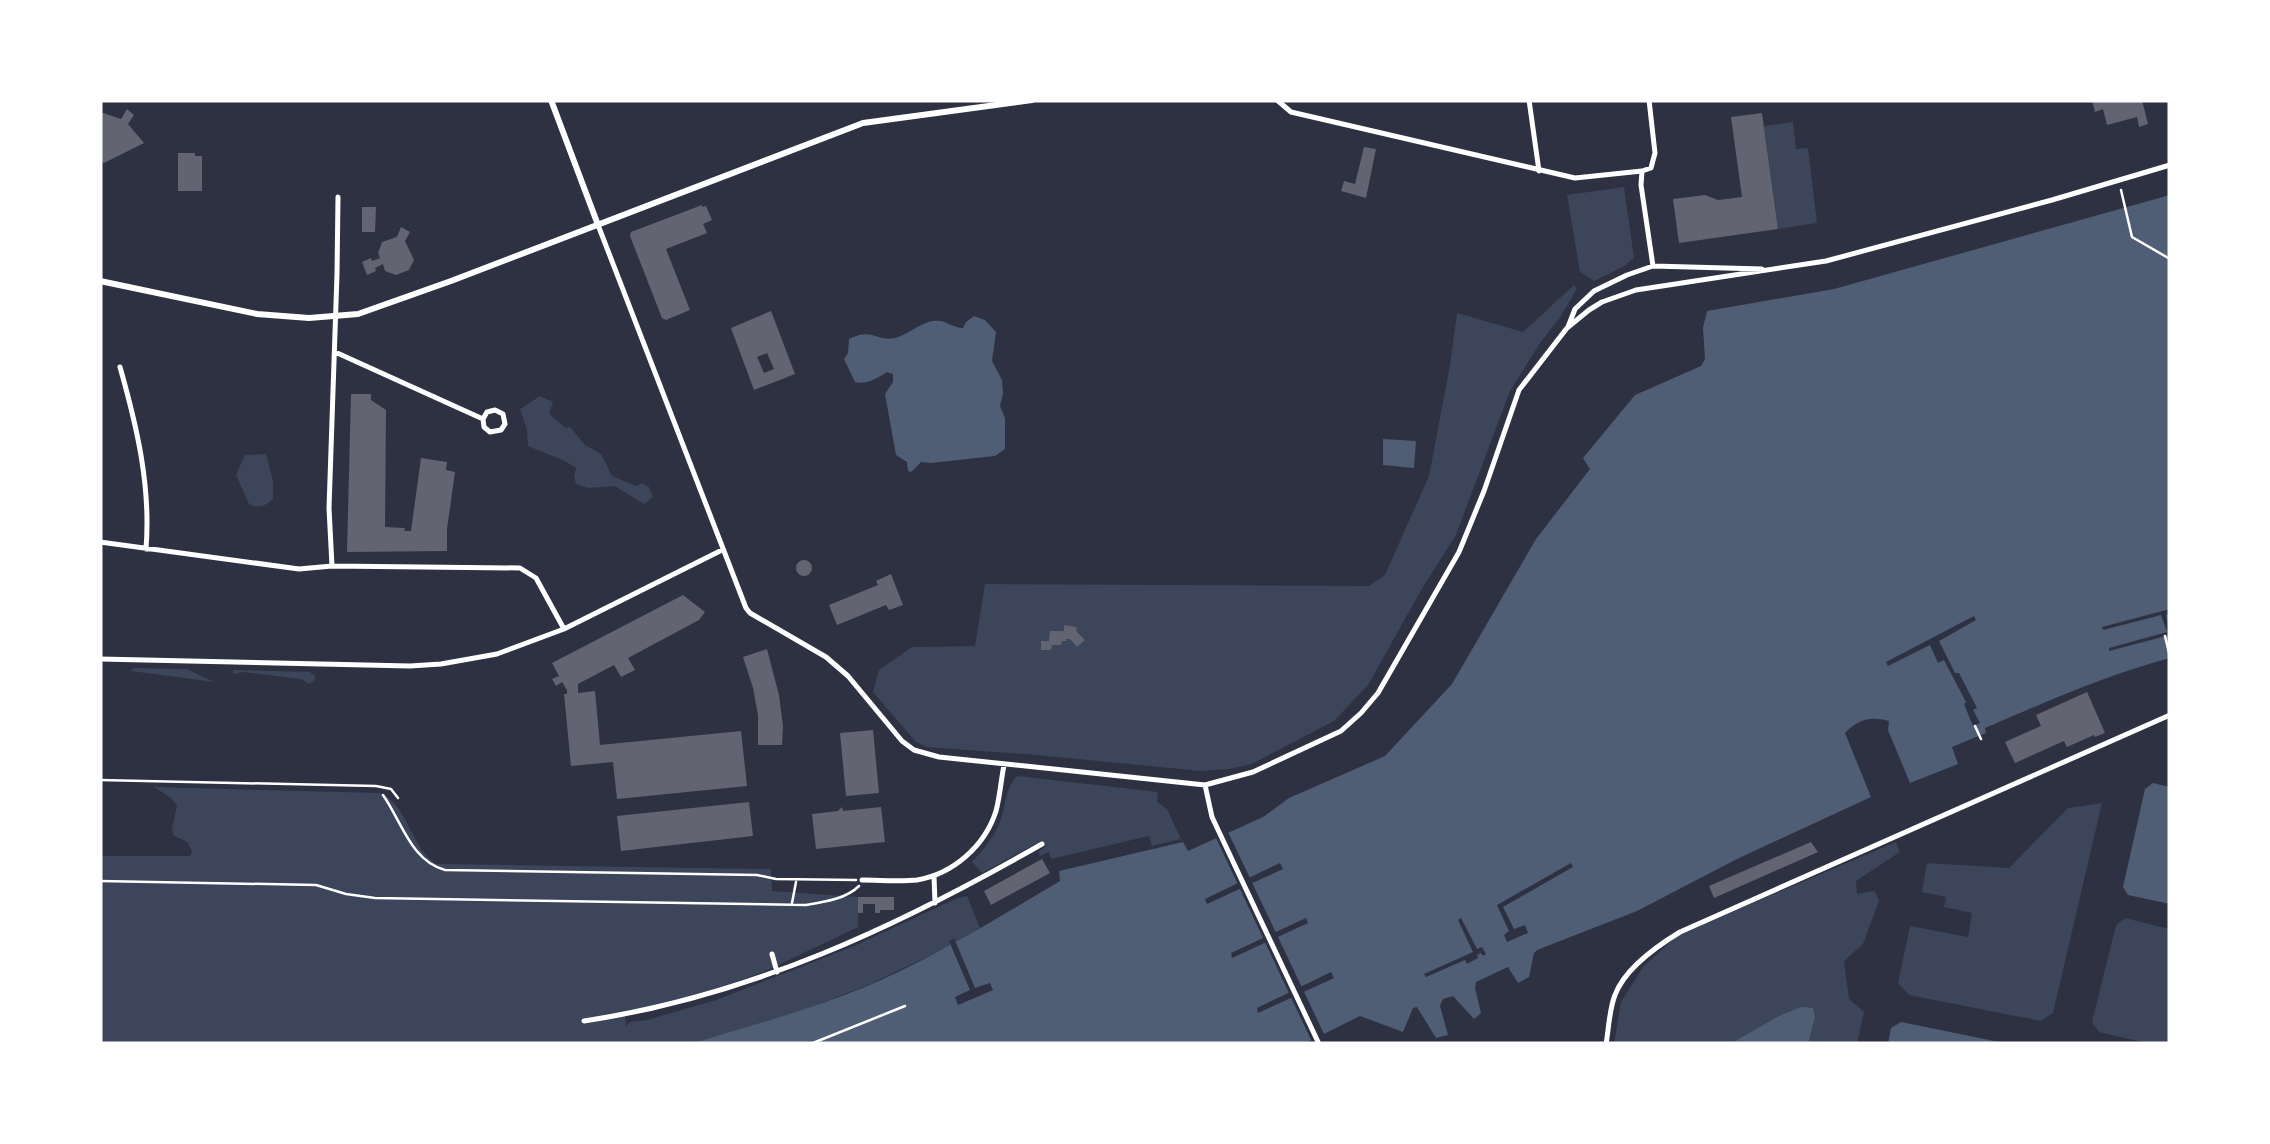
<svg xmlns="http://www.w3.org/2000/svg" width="2270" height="1144" viewBox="0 0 2270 1144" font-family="Mulish,sans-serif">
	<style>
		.green { fill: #3c4559 }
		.water { fill: #4f5d75; fill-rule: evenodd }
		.pier { fill: #2d3142 }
		.building { fill: #626471; fill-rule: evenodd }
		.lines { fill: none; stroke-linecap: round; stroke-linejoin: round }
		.path { stroke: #fff; stroke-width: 2.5 }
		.service { stroke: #fff; stroke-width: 2.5 }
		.minor { stroke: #fff; stroke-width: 5 }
		.tertiary { stroke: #fff; stroke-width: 6 }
	</style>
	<rect width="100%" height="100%" fill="#2d3142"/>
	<!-- green -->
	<path class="green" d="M1793 122 1796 149 1808 148 1817 223 1778 229 1764 126Z
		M1624 187 1634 258 1624 266 1594 281 1580 272 1567 195Z
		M1574 285 1577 289 1559 319 1540 343 1510 391 1456 535 1423 587 1368 685 1334 721 1252 764 1229 769 1201 771 1036 755 927 747 916 742 873 692 879 670 912 647 975 646 985 584 1369 586 1385 575 1429 476 1450 365 1457 313 1523 332Z
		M540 396 553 402 549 414 566 428 570 427 585 445 601 454 612 476 636 486 642 483 649 487 653 497 644 504 614 486 588 488 576 484 574 476 576 468C561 457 545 454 528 446L527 430 520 409Z
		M266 454 273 481V499C265 506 260 509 249 504L236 475 245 455Z
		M133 668 187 669 214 682 131 671Z
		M233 670 310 672 315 676V680L309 684 301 679 243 672 233 674Z
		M1017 776 1158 792 1157 802 1167 809 1181 839 1152 846 1149 836 1051 859 1049 852 1040 856 1038 852 1045 847 1041 841 982 873 972 862C983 850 994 837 1000 822 1006 806 1005 788 1017 776Z
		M154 787 380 793C407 803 410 847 436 864L771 869 772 891 858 897V927L768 970 709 992 625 1013 626 1026 630 1022 647 1020 716 1000 854 946 955 899 967 896 980 928 956 943 866 986 803 1010 690 1044H100V856H190L192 851 187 842 173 835 172 828 177 806 171 798Z
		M2102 803 2053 1013 2041 1021 1909 995 1898 983 1910 926 1968 937 1972 913 1944 907 1946 897 1922 892 1927 863 2009 868 2068 808Z
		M1896 842 1900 852 1856 881 1857 894 1875 891 1879 901 1863 944 1844 961 1849 999 1864 1012 1857 1044H1614L1621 1002 1643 967 1678 935Z
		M2125 918 2170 929V1044H2151L2099 1032 2092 1022 2116 925Z"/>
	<!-- water -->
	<path class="water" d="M2170 195V658C2106 675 2046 702 1985 728L1986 733 1952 747 1958 764 1910 783 1888 730 1889 721C1871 716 1858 719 1845 733L1871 797 1737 859 1637 911 1537 950 1534 953 1529 977 1518 983 1508 967 1476 982 1475 988 1481 1013 1474 1019 1453 996 1443 999 1440 1006 1448 1035 1436 1038 1417 1007 1413 1008 1403 1032 1360 1016 1304 1044H690C749 1026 808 1010 865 987 933 958 996 919 1060 881L1059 871 1183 842 1188 851 1263 817 1289 798 1385 756 1452 684 1536 539 1590 469 1583 458 1635 395 1701 366 1705 359 1703 328 1707 311 1834 289ZM1280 863 1283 869 1207 904 1205 899ZM1306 918 1308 923 1232 958 1231 953ZM1331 972 1334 978 1258 1013 1257 1008Z
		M974 316 985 320 996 332 992 361 1002 380 1003 394 1000 406 1005 418V449L995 456 931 463 921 462 911 472 908 471 907 462 896 455 885 394 893 382V374L887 372C878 378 866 385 855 382L844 359 848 353 849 339C873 327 876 342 895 338 909 335 923 319 940 321 948 322 954 328 963 328L966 322Z
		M1383 439 1416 441 1414 468 1383 465Z
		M2153 783 2170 787V904L2128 895 2123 887 2145 789Z
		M1801 1007 1813 1008 1815 1017 1808 1044H1730L1777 1017Z
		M1901 1022 2009 1044H1888L1891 1028Z"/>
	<!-- pier -->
	<path class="pier" d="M2170 609V613L2166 615 2170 635 2109 651V648L2167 632 2161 615 2103 630 2102 627Z
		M1974 616 1976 620 1939 641 1955 673H1959L1977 708 1973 710 1980 723 1973 726 1964 704 1966 702 1944 660 1938 663 1930 645 1888 666 1886 662Z
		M1228 832 1325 1036 1312 1042 1216 838Z
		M1571 863 1573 867 1503 907 1514 929 1525 925 1528 933 1507 942 1504 935 1509 931 1497 905Z
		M1461 918 1477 949 1482 947 1486 954 1483 956 1481 953 1477 955 1478 958 1467 964 1465 960 1426 977 1424 974 1473 952 1458 920Z
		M954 938 975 988 990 983 993 990 958 1005 955 997 970 990 949 941Z"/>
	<!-- building -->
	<path class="building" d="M2092 100H2142L2148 124 2139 127 2137 117 2107 125 2103 109 2095 112Z
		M127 109 134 115 128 124 144 143 104 163 100 161V112L121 119Z
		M1762 113 1778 229 1679 243 1673 199 1705 195 1718 200 1742 197 1731 117Z
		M1364 147 1376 149 1366 198 1341 191 1344 181 1355 184Z
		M178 153H195V156H202V191H178Z
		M702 205V207L706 206 712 220 703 224 707 233 666 249 690 310 666 320 662 318 630 236 631 232Z
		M362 207H376L375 232H362Z
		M401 227 410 232 405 241 414 260 409 270 396 275 385 271 383 264 375 268 376 271 367 275 362 262 371 258 372 261 380 258 378 253 382 242 397 237Z
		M771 311 795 374 754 390 731 328ZM767 353 774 369 764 373 757 357Z
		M351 394H371V400L386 410 385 527 405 528 404 531H411L421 458 447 462 446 470 455 472 447 529V551L347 552Z
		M796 568a8 8 0 1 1 16 0a8 8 0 1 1-16 0Z
		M891 574 903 605 889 610 886 605 837 625 829 605 878 585 876 581Z
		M683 595 705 612 699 620 628 658 635 670 621 677 614 665 578 684V693L595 691 600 745 741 731 747 786 617 799 613 762 571 766 564 694H567V690L562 682 556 686 552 679 559 676 552 663Z
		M1064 625 1076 627 1077 632 1085 640 1077 647 1070 639H1066L1067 641H1062L1061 645H1052L1051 650H1041V641H1049L1050 631H1064Z
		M767 649 779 695 783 726 782 745H758V715L753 688 743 657Z
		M2087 692 2105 733 2095 737 2094 735 2067 747 2064 741 2015 763 2005 742 2041 726 2036 715Z
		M873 730 879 793 846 796 840 733Z
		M749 802 753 836 621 851 617 816Z
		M842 807 843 811 881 807 885 842 816 849 812 814 838 811Z
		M1811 842 1818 852 1714 898 1709 886Z
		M1042 859 1050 873 991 905 984 891Z
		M858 897H894V910H880V913H875V904H863V913H858Z"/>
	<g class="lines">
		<!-- path -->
		<path class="path" d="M2121 190 2132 237 2170 259
			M2165 636 2170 657
			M1975 726 1981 739
			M383 795C402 822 411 861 445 870L757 875 776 879 856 880
			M100 881 316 885 346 894 375 898 806 905C824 902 846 899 859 886
			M792 903 796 882
			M813 1043 905 1006"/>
		<!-- service -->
		<path class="service" d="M100 780 376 786 391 789 398 798"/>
		<!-- minor -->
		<path class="minor" d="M1277 100 1291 112 1575 178 1642 171
			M1529 100 1539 171
			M1642 171 1641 185 1653 266
			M1642 171 1651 168 1655 153 1649 100
			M598 225 746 608 750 613 826 657 848 676 902 741 914 750 939 757 1205 785 1253 772 1341 731 1361 713 1378 693 1459 552 1484 491 1519 390 1567 328 1589 310 1602 302 1636 290 1826 261 2052 200 2170 165
			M1568 327 1575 309 1594 291 1627 275 1653 266 1762 269
			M335 352 483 419 484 427 490 432 501 430 505 424 503 414 495 410 487 412 483 419
			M120 367C137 427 151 486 146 549
			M100 542 299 569 332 566 520 568 536 578 564 629
			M332 566 329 508 337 274 338 197
			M100 659 410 666 441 664 497 654 564 629 722 550
			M1205 785 1212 817 1319 1044
			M934 876 935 903
			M862 880C880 880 899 882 917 880 953 874 985 846 996 811 1000 796 1001 780 1004 765
			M772 954 777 972
			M584 1021C750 996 897 927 1042 844
			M1606 1044C1609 1028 1609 1010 1615 995 1625 968 1657 946 1680 932L2170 715"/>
		<!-- tertiary -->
		<path class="tertiary" d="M551 100 598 225
			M100 281 257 314 309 318 358 314 451 281 863 123 1032 100"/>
	</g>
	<!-- border -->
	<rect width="2270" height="1144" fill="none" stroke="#ffffff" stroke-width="205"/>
</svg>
